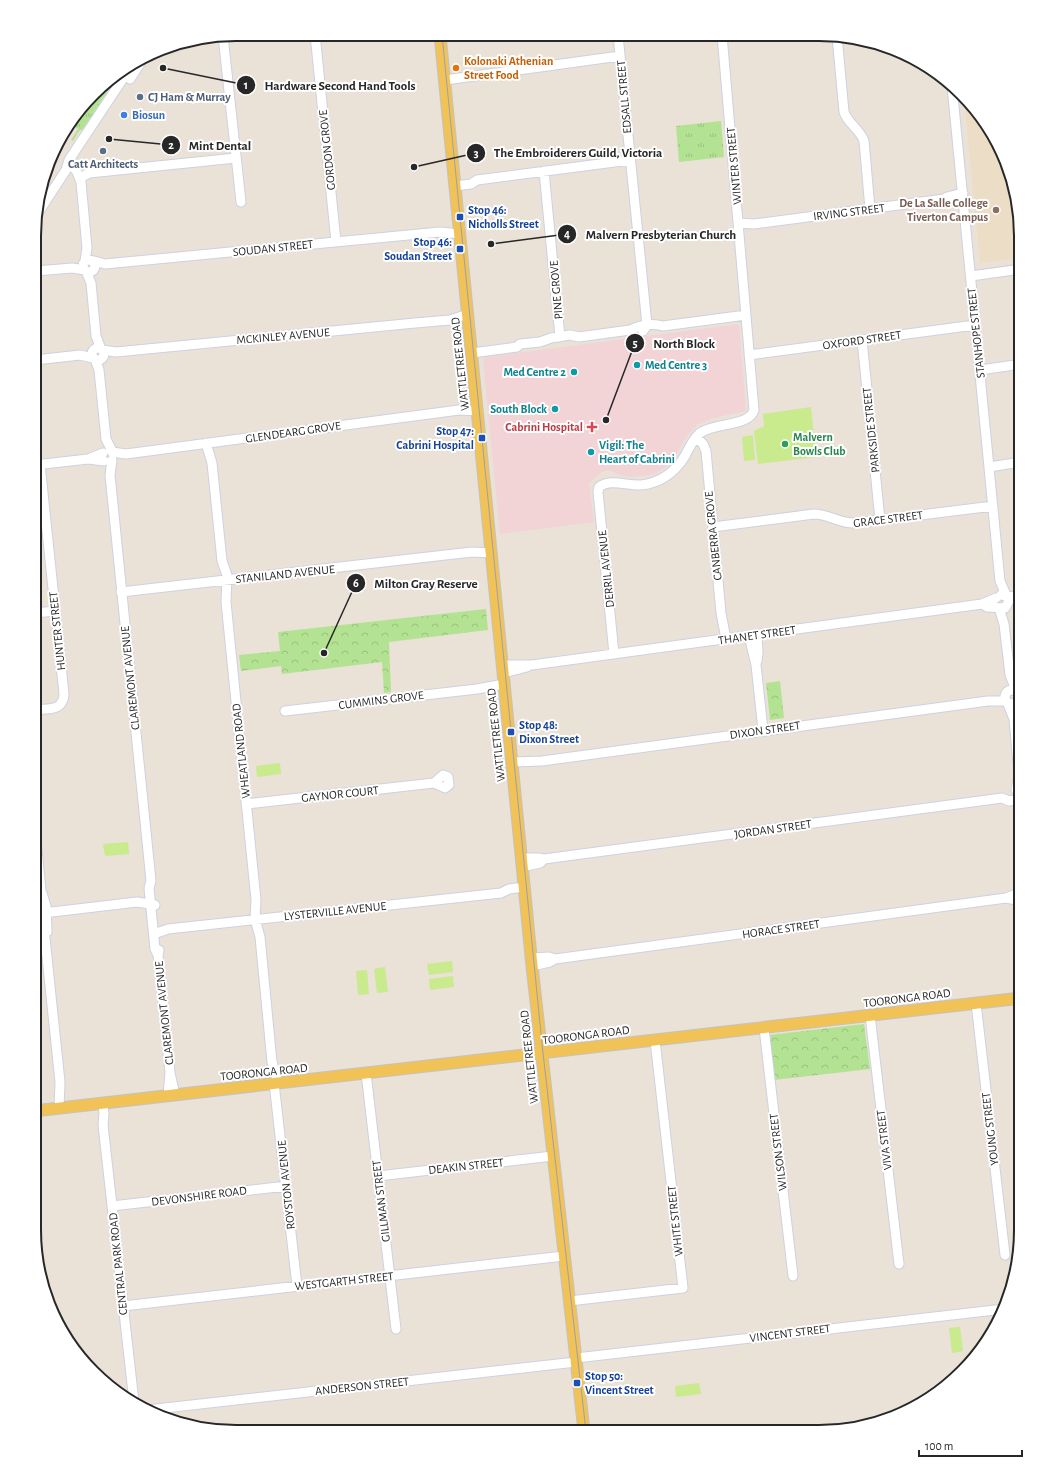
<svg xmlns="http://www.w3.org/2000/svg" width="1055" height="1466" viewBox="0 0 1055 1466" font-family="'Alegreya Sans',sans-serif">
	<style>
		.education { fill: #ecddc6 }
		.medical { fill: #f2d4d7 }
		.grass { fill: url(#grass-tufts) }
		.park { fill: url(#park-crowns) }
		.pitch { fill: #c9ea8d }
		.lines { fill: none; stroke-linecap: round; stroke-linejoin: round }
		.minor-casing { stroke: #cdd2e0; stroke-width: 11 }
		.major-casing { stroke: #c3c3c3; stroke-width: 13 }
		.minor { stroke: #fff; stroke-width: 9 }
		.major { stroke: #f1c255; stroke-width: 11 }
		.tram { stroke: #9ba0b2; stroke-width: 1 }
		.rail { stroke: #9ba0b2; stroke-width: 2 }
		.food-dot { fill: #e8710a; stroke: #fff; stroke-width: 1.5 }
		.service-dot { fill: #5c6f8a; stroke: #fff; stroke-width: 1.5 }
		.shop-dot { fill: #3f7fe0; stroke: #fff; stroke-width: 1.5 }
		.education-dot { fill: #8d6e63; stroke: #fff; stroke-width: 1.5 }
		.transit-dot { fill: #1a4fb4; stroke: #fff; stroke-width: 1.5 }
		.culture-dot { fill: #0f9aa8; stroke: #fff; stroke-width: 1.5 }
		.health-dot { fill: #e0444e; stroke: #fff; stroke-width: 1.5 }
		.leisure-dot { fill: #2e9e5b; stroke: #fff; stroke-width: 1.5 }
		.labels { text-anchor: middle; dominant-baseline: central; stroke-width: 4; stroke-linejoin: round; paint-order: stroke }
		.food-label { font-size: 12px; font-weight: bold; fill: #c56008; stroke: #fff; text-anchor: start }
		.service-label { font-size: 12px; font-weight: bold; fill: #4e5e75; stroke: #fff; text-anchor: start }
		.street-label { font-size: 12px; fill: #272727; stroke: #fff }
		.shop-label { font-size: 12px; font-weight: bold; fill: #366cbe; stroke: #fff; text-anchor: start }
		.education-label { font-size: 12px; font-weight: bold; fill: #785e54; stroke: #fff; text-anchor: end }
		.transit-label { font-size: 12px; font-weight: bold; fill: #164399; stroke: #fff; text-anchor: start }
		.culture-label { font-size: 12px; font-weight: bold; fill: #0d838f; stroke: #fff; text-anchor: start }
		.health-label { font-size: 12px; font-weight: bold; fill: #be3a42; stroke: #fff; text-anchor: end }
		.leisure-label { font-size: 12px; font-weight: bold; fill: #27864d; stroke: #fff; text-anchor: start }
		.rim { fill: none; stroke: #272727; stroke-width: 2 }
		.leader { fill: none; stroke: #272727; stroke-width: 1.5 }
		.callout-dot { fill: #272727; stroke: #fff; stroke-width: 1.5 }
		.mark-label { font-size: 12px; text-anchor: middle; font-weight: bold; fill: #fff }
		.callout-label { font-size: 13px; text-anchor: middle; font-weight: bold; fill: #272727; stroke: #fff; stroke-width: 4; stroke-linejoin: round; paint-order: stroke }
	</style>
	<defs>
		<pattern id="grass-tufts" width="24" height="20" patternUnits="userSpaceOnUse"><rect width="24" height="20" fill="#b3e292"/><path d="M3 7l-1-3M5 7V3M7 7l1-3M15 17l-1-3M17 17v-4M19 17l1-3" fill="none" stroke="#9ac27e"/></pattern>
		<pattern id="park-crowns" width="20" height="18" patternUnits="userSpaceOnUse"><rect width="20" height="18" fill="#b3e292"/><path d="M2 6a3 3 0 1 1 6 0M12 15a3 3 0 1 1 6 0" fill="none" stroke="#9ac27e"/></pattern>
	</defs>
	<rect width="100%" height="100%" fill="#eae1d7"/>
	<!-- education -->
	<path class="education" d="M964 98 979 113 1000 147 1014 184 1021 235V258L980 263Z"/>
	<!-- medical -->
	<path class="medical" d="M739 324 746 411 713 418 697 425 686 437 673 460 658 472 650 475 631 477 623 476 608 470 600 473 589 483 594 522 500 534 483 361 485 357Z"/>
	<!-- grass -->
	<path class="grass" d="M119 74 83 129 79 131 73 141 71 140 78 129 75 127 105 83Z
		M721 121 724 157 679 162 676 126Z"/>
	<!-- park -->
	<path class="park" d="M486 609 488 630 389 642 391 692 384 693 382 662 282 674 281 666 241 671 239 655 280 651 278 632Z
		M780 681 784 718 770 720 766 683Z
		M864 1024 870 1069 774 1080 769 1035Z"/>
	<!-- pitch -->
	<path class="pitch" d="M811 407 816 457 758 464 754 431 764 426 763 414Z
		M753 435 755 460 744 461 742 437Z
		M280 763 281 774 257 777 256 766Z
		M128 842 129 854 105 856 103 844Z
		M452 961 453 972 429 975 427 964Z
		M385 967 388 992 377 993 374 969Z
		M367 970 369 994 358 995 356 971Z
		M453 976 454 987 430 990 429 979Z
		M960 1327 963 1351 952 1353 949 1328Z
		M699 1383 701 1394 676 1397 675 1386Z"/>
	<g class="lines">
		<defs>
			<path id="minor" d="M315 34 336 242
				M618 35 647 325 643 331
				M223 36 241 202
				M837 36 844 112C848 124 860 129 864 141L870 209
				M130 79 141 62
				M445 80 620 56
				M952 86 1000 581 1006 595
				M69 164 76 170 81 182 87 248 85 261
				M544 171 560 337
				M80 178 89 173 236 158
				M455 186 471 184 477 180 630 160
				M36 216 66 170 69 160 130 68
				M738 223 754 224 944 199 947 197 963 193
				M83 266a6 6 0 1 1 12 0a6 6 0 1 1-12 0Z
				M94 261 105 264 440 232 460 234
				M36 271 72 268 85 270
				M86 271 91 283 96 336 101 349
				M971 276 1021 269
				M862 340 880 520
				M92 354a6 6 0 1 1 12 0a6 6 0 1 1-12 0Z
				M102 350 116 352 415 323 450 320 468 314
				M472 353 517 347 520 344 540 342 551 338 570 335 579 337 630 330C640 325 652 323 663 326L746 315
				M749 355 975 325
				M95 359 99 370 106 439 112 451
				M35 360 80 355 93 358
				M980 370 1021 364
				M696 437 703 444 706 451 721 613 726 639
				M206 443 212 463 222 561 227 575 226 602 256 900 255 919 260 937 272 1062 278 1083
				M112 452 126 454 459 410 478 411
				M89 459 104 461
				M112 460 110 475 151 881 149 888 155 949 158 955
				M35 465 88 459 103 453
				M989 467 1021 462
				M713 527 814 514C829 514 840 524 856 523L993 506
				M121 592 472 552 491 553
				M1007 596 1021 598
				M982 604 987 607 1005 608 1009 601 1007 596 1001 595
				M999 608 1004 624 1010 675 1016 690
				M35 613 55 611
				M749 636 756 665 763 730
				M614 654 598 492 599 487C611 478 627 486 641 485 660 483 675 472 685 456 689 448 693 439 700 433 715 422 749 427 754 410L722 35
				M757 661 758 653 757 635
				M502 665H532L923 612 982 604 996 598
				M503 673 527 667
				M1005 697a7 7 0 1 1 14 0a7 7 0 1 1-14 0Z
				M1008 704 1014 719 1019 775 1016 790
				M35 710C48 708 63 712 64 694L40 464
				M285 711 477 689 504 684
				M512 762 542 761 988 701H1006
				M1018 802 1021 810
				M246 804 434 783 443 775 448 777 449 785 445 788 434 783
				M35 830 41 890 46 906 47 932
				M522 858H540L544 859 1002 798 1009 801 1016 800
				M522 867 540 863 544 859
				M41 890 39 906 45 938 60 1082 59 1108
				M1006 898 1021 901
				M35 914 137 902 155 905
				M154 934 168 929 501 893 509 889 525 887
				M159 950 158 955 170 1072 168 1096
				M531 958 549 957 555 959 1006 898 1021 892
				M532 966 550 962 555 959
				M976 1003 1005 1255
				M870 1015 899 1264
				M764 1028 793 1276
				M170 1073 175 1095
				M366 1073 396 1329
				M274 1083 297 1286
				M103 1103 104 1114 103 1125 134 1402
				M378 1176 553 1156
				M112 1206 286 1186
				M569 1301 683 1288 655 1040
				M123 1306 564 1256
				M576 1358 1004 1309
				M147 1410 576 1362"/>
			<path id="major" d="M440 35 532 966 584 1431
				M34 1111 1021 998"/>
		</defs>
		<!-- minor casing -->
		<use href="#minor" class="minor-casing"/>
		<!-- major casing -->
		<use href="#major" class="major-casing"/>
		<!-- minor -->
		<use href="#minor" class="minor"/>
		<!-- major -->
		<use href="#major" class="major"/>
		<!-- tram -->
		<path class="tram" d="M442 35 542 1044 586 1431"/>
		<!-- rail -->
		<path class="rail" d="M56 151 91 98"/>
	</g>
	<!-- markers -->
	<circle class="food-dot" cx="456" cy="68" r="4"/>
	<g class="service-dot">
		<circle cx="140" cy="97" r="4"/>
		<circle cx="103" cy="151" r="4"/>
	</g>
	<circle class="shop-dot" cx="124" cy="115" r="4"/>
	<circle class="education-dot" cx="996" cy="210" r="4"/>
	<g class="transit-dot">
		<rect x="456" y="213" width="8" height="8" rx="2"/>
		<rect x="456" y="245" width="8" height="8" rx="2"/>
		<rect x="478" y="434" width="8" height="8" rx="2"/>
		<rect x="507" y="728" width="8" height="8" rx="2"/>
		<rect x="573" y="1379" width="8" height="8" rx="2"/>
	</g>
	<g class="culture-dot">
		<circle cx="637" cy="365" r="4"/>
		<circle cx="574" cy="372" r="4"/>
		<circle cx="555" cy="409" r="4"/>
		<circle cx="591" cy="452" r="4"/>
	</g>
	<path class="health-dot" d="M590 421h4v4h4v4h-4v4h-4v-4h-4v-4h4z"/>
	<circle class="leisure-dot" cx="785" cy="444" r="4"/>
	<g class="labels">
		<!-- food labels -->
		<g class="food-label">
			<text x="464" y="61">Kolonaki Athenian<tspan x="464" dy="14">Street Food</tspan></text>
		</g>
		<!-- service labels -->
		<g class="service-label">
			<text x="148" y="97">CJ Ham &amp; Murray</text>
			<text x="103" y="164" text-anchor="middle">Catt Architects</text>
		</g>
		<!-- street labels -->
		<g class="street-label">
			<text transform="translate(624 97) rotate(-95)">EDSALL STREET</text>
			<text transform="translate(327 150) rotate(-96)">GORDON GROVE</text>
			<text transform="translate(734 166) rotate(-95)">WINTER STREET</text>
			<text transform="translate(849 212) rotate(-7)">IRVING STREET</text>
			<text transform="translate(273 248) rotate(-6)">SOUDAN STREET</text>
			<text transform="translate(556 290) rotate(-95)">PINE GROVE</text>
			<text transform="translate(976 333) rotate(-96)">STANHOPE STREET</text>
			<text transform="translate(283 336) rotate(-5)">MCKINLEY AVENUE</text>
			<text transform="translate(862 340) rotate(-8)">OXFORD STREET</text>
			<text transform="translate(460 364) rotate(-96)">WATTLETREE ROAD</text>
			<text transform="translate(871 430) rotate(-96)">PARKSIDE STREET</text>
			<text transform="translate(293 432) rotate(-8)">GLENDEARG GROVE</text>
			<text transform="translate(888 519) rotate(-7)">GRACE STREET</text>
			<text transform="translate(713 536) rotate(-96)">CANBERRA GROVE</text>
			<text transform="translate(606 569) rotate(-96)">DERRIL AVENUE</text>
			<text transform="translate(285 574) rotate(-6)">STANILAND AVENUE</text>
			<text transform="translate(57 631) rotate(-96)">HUNTER STREET</text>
			<text transform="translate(757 635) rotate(-8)">THANET STREET</text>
			<text transform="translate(130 678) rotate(-96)">CLAREMONT AVENUE</text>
			<text transform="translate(381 700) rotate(-7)">CUMMINS GROVE</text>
			<text transform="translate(765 730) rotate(-8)">DIXON STREET</text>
			<text transform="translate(496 735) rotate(-96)">WATTLETREE ROAD</text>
			<text transform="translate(241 751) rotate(-96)">WHEATLAND ROAD</text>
			<text transform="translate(340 794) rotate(-6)">GAYNOR COURT</text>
			<text transform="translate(773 829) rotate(-8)">JORDAN STREET</text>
			<text transform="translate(335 911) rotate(-6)">LYSTERVILLE AVENUE</text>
			<text transform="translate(781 929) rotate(-8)">HORACE STREET</text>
			<text transform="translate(907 998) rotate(-7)">TOORONGA ROAD</text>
			<text transform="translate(164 1013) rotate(-96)">CLAREMONT AVENUE</text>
			<text transform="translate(586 1035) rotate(-7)">TOORONGA ROAD</text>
			<text transform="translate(529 1057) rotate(-96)">WATTLETREE ROAD</text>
			<text transform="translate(264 1072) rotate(-6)">TOORONGA ROAD</text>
			<text transform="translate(990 1129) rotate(-97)">YOUNG STREET</text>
			<text transform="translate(884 1140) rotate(-97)">VIVA STREET</text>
			<text transform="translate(778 1152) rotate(-97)">WILSON STREET</text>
			<text transform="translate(466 1166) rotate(-6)">DEAKIN STREET</text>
			<text transform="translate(286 1185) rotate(-96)">ROYSTON AVENUE</text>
			<text transform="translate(199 1196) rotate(-7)">DEVONSHIRE ROAD</text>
			<text transform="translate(381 1201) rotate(-97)">GILLMAN STREET</text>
			<text transform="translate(675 1221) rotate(-96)">WHITE STREET</text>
			<text transform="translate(118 1264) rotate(-96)">CENTRAL PARK ROAD</text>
			<text transform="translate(344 1281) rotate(-6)">WESTGARTH STREET</text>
			<text transform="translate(790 1333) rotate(-7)">VINCENT STREET</text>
			<text transform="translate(362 1386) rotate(-6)">ANDERSON STREET</text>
		</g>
		<!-- shop labels -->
		<g class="shop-label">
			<text x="132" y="115">Biosun</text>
		</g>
		<!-- education labels -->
		<g class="education-label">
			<text x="988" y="203">De La Salle College<tspan x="988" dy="14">Tiverton Campus</tspan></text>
		</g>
		<!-- transit labels -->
		<g class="transit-label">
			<text x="468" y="210">Stop 46:<tspan x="468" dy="14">Nicholls Street</tspan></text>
			<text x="452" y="242" text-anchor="end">Stop 46:<tspan x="452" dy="14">Soudan Street</tspan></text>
			<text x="474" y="431" text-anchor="end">Stop 47:<tspan x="474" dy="14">Cabrini Hospital</tspan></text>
			<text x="519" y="725">Stop 48:<tspan x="519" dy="14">Dixon Street</tspan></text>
			<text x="585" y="1376">Stop 50:<tspan x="585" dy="14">Vincent Street</tspan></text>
		</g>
		<!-- culture labels -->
		<g class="culture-label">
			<text x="645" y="365">Med Centre 3</text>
			<text x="566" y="372" text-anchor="end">Med Centre 2</text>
			<text x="547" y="409" text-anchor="end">South Block</text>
			<text x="599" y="445">Vigil: The<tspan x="599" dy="14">Heart of Cabrini</tspan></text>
		</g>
		<!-- health labels -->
		<g class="health-label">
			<text x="583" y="427">Cabrini Hospital</text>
		</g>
		<!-- leisure labels -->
		<g class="leisure-label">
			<text x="793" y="437">Malvern<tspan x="793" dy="14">Bowls Club</tspan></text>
		</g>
	</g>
	<!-- crop -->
	<path d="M0 0H1055V1466H0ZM236 41H819A195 195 0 0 1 1014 236V1230A195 195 0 0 1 819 1425H236A195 195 0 0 1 41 1230V236A195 195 0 0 1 236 41Z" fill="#fff" fill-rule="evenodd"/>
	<path class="rim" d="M236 41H819A195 195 0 0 1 1014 236V1230A195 195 0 0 1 819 1425H236A195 195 0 0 1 41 1230V236A195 195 0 0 1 236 41Z"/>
	<!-- callouts -->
	<path class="leader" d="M163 68L246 85M109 139L171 145M414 167L476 153M491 244L567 234M606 420L635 343M324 653L356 583"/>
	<g class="callout-dot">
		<circle cx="163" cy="68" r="4"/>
		<circle cx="109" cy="139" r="4"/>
		<circle cx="414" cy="167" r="4"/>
		<circle cx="491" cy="244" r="4"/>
		<circle cx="606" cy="420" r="4"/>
		<circle cx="324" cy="653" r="4"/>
		<circle cx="246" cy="85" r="10"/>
		<circle cx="171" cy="145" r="10"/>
		<circle cx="476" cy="153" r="10"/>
		<circle cx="567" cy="234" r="10"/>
		<circle cx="635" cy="343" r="10"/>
		<circle cx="356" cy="583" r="10"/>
	</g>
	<g class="mark-label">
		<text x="246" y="89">1</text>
		<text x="171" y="149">2</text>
		<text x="476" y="157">3</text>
		<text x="567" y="238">4</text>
		<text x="635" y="347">5</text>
		<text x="356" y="587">6</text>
	</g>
	<g class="callout-label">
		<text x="340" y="90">Hardware Second Hand Tools</text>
		<text x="220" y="150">Mint Dental</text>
		<text x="578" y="157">The Embroiderers Guild, Victoria</text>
		<text x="661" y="239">Malvern Presbyterian Church</text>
		<text x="684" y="348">North Block</text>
		<text x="426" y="588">Milton Gray Reserve</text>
	</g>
	<!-- scale -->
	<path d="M919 1450v6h103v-6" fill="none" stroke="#272727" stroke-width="2"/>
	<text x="925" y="1450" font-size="12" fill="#272727" stroke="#ffffff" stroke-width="3" paint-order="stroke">100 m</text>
</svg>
